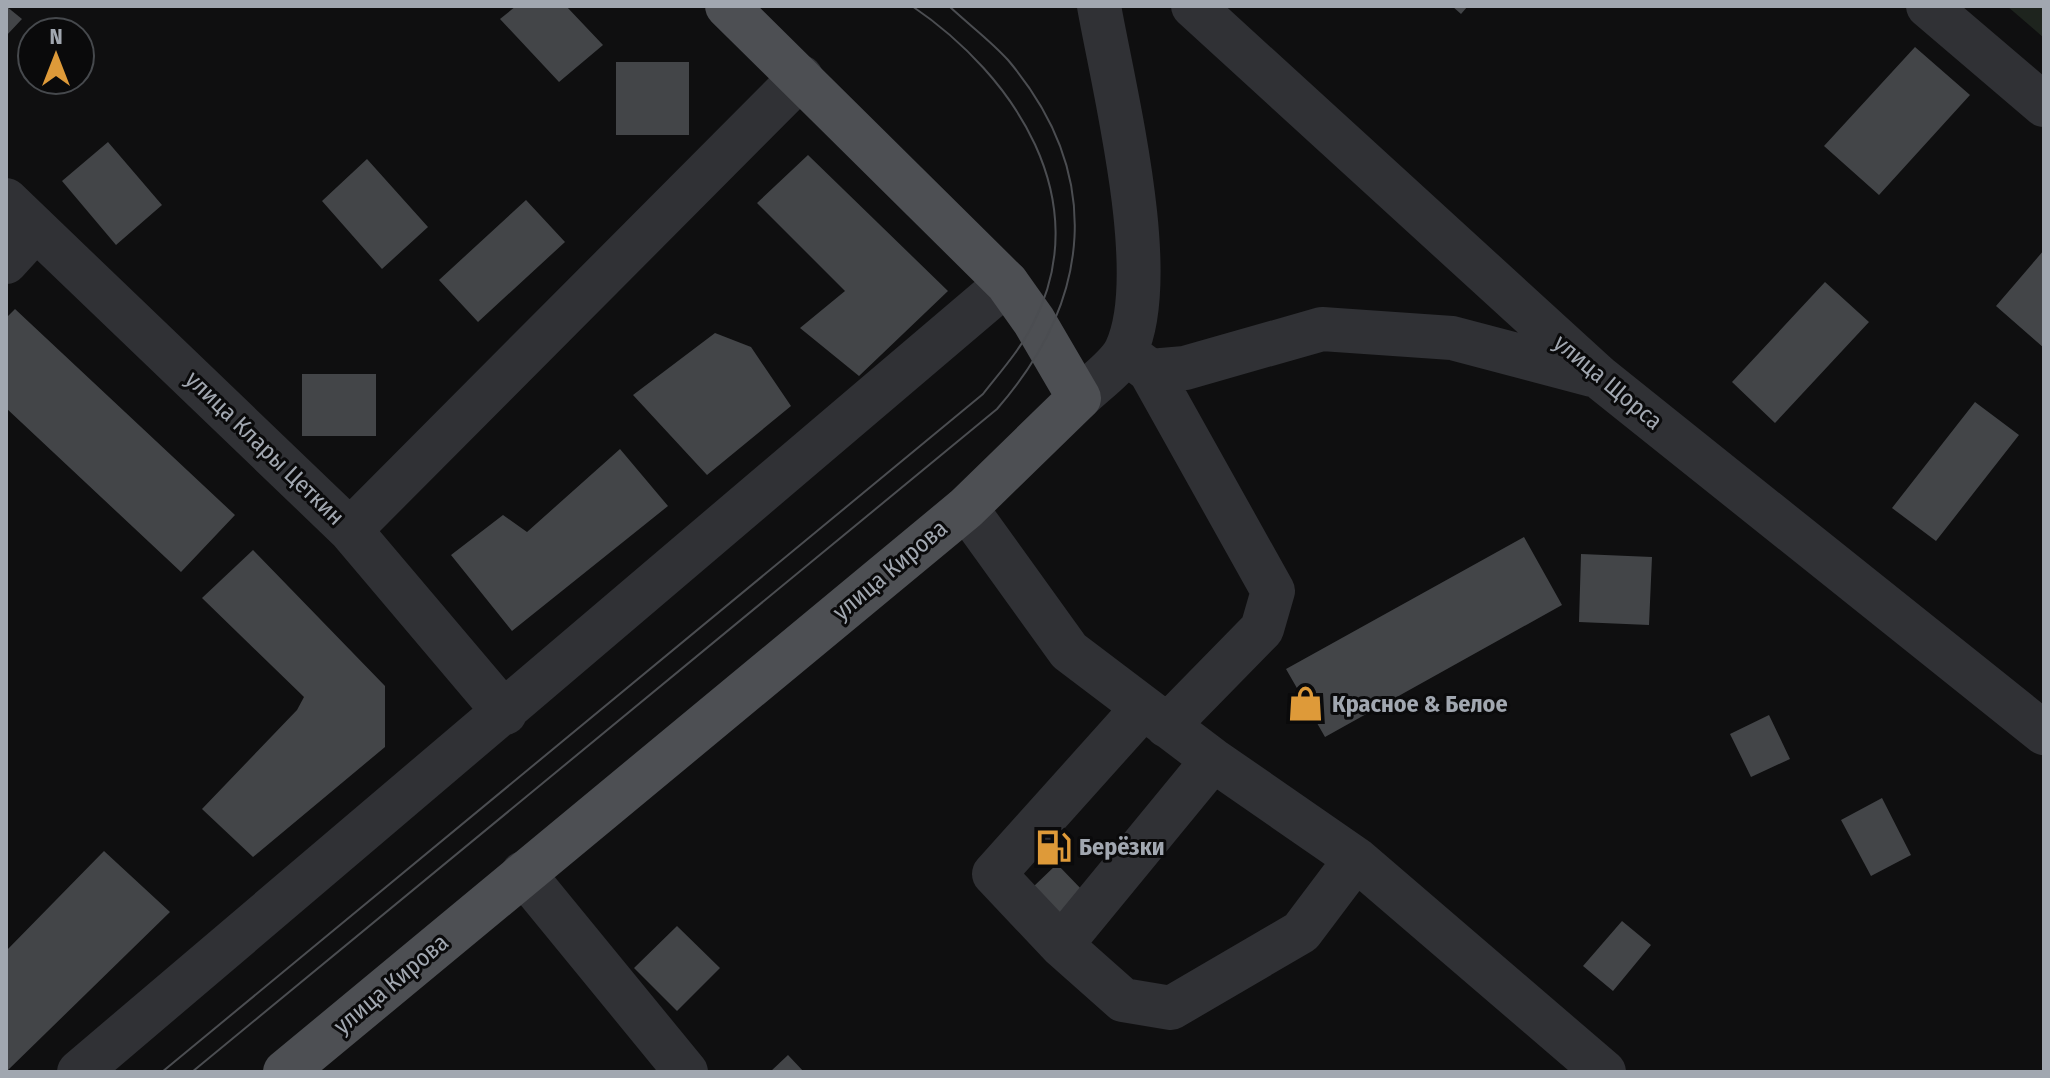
<svg xmlns="http://www.w3.org/2000/svg" width="2050" height="1078" viewBox="0 0 2050 1078" font-family="'Fira Sans Condensed',sans-serif">
	<style>
		.green { fill: #1e241e }
		.building { fill: #434548 }
		.lines { fill: none; stroke-linecap: round; stroke-linejoin: round }
		.minor { stroke: #303135; stroke-width: 44 }
		.major { stroke: #4d4f53; stroke-width: 44 }
		.tram { stroke: #4b4d51; stroke-width: 2 }
		.labels { text-anchor: middle; dominant-baseline: central; stroke-width: 6; stroke-linejoin: round; paint-order: stroke }
		.street-label { font-size: 24px; fill: #a1a7b0; stroke: #0a0a0b }
		.poi-label { font-size: 24px; font-weight: bold; fill: #a1a7b0; stroke: #0a0a0b; text-anchor: start }
	</style>
	<rect width="100%" height="100%" fill="#0f0f10"/>
	<!-- green -->
	<path class="green" d="M2007 6H2044V38Z"/>
	<!-- building -->
	<path class="building" d="M6 6 22 19 6 36Z
		M516 6H566L603 45 559 82 500 19Z
		M1452 6H1468L1461 14Z
		M1915 47 1970 95 1879 195 1824 146Z
		M616 62H689V135H616Z
		M108 142 162 205 116 245 62 181Z
		M808 155 948 291 859 376 800 328 845 291 757 203Z
		M367 159 428 227 382 269 322 201Z
		M526 200 565 242 478 322 439 280Z
		M2044 250V348L1996 306Z
		M1825 282 1869 322 1775 423 1732 382Z
		M15 309 235 515 181 572 6 408V318Z
		M715 333 751 347 791 406 707 475 633 395Z
		M302 374H376V436H302Z
		M1975 402 2019 435 1936 541 1892 508Z
		M620 449 668 506 512 631 451 555 503 515 527 532Z
		M1524 537 1562 605 1325 737 1286 669Z
		M253 550 385 686V747L253 857 202 809 297 710 304 697 202 598Z
		M1581 554 1652 557 1649 625 1579 622Z
		M1769 715 1790 759 1751 777 1730 734Z
		M1882 798 1911 855 1871 876 1841 820Z
		M104 851 170 912 6 1072V951Z
		M1057 864 1085 893 1061 915 1033 887Z
		M1622 921 1651 945 1613 991 1583 966Z
		M677 926 720 968 677 1011 634 968Z
		M788 1055 804 1072H770Z"/>
	<g class="lines">
		<!-- minor -->
		<path class="minor" d="M1193 6 1599 377 2044 733
			M1928 6 2044 105
			M6 200 350 530 505 713
			M6 262 36 229
			M1125 352 1150 371 1185 368 1322 329 1452 338 1592 375
			M1150 371 1273 591 1262 629 1167 726
			M1079 398C1093 384 1118 367 1126 350 1161 275 1114 90 1099 6
			M966 508 1069 651 1213 760 1356 859 1604 1072
			M350 530 801 77
			M1143 708 994 874 1061 945 1123 1000 1171 1008 1301 932 1356 859
			M523 873 686 1072
			M1061 945 1213 760
			M79 1072 1007 283"/>
		<!-- major -->
		<path class="major" d="M285 1072 966 508 1079 398 1034 321 1007 283 727 6"/>
		<!-- tram -->
		<path class="tram" d="M162 1072 983 394C1001 371 1020 350 1033 324 1097 200 1015 76 912 6
			M192 1072 997 409C1092 300 1105 175 1008 60 991 41 968 24 949 6"/>
	</g>
	<!-- icons -->
	<defs>
		<symbol id="shop-bare" viewBox="-9 -9 18 18"><path d="M-5-2.5h2.3a2.7 3.5 0 0 1 5.4 0H5L5.5 6h-11ZM-1.5-2.5h3a1.5 2.3 0 0 0-3 0Z" fill="#de9a39" stroke="#0a0a0b" stroke-width="2.5" paint-order="stroke"/></symbol>
		<symbol id="fuel-bare" viewBox="-9 -9 18 18"><path d="M-5.5-6h7V0h2V4h1.3V-2.5L3-4.5l.8-.8L6-3V5H2.5V1h-1V6h-7ZM-4.2-4.7v3.2H.2V-4.7Z" fill="#de9a39" stroke="#0a0a0b" stroke-width="2.5" paint-order="stroke"/></symbol>
	</defs>
	<g fill-rule="evenodd">
		<use href="#shop-bare" x="1280" y="678" width="51" height="51"/>
		<use href="#fuel-bare" x="1028" y="822" width="51" height="51"/>
	</g>
	<g class="labels">
		<!-- street labels -->
		<g class="street-label">
			<text transform="translate(1608 382) rotate(40)">улица Щорса</text>
			<text transform="translate(265 448) rotate(44)">улица Клары Цеткин</text>
			<text transform="translate(890 570) rotate(-40)">улица Кирова</text>
			<text transform="translate(391 984) rotate(-40)">улица Кирова</text>
		</g>
		<!-- poi labels -->
		<g class="poi-label">
			<text x="1332" y="704">Красное &amp; Белое</text>
			<text x="1079" y="847">Берёзки</text>
		</g>
	</g>
	<!-- border -->
	<rect width="2050" height="1078" fill="none" stroke="#a1a7b0" stroke-width="16"/>
	<!-- north arrow -->
	<g transform="translate(56 56)"><circle r="38" fill="#0a0a0b" stroke="#46494d" stroke-width="2"/>
	<path d="M0-6L14 30L0 20L-14 30Z" fill="#de9a39"/>
	<text y="-12" font-size="22" font-weight="bold" text-anchor="middle" fill="#a1a7b0">N</text>
	</g>
</svg>
